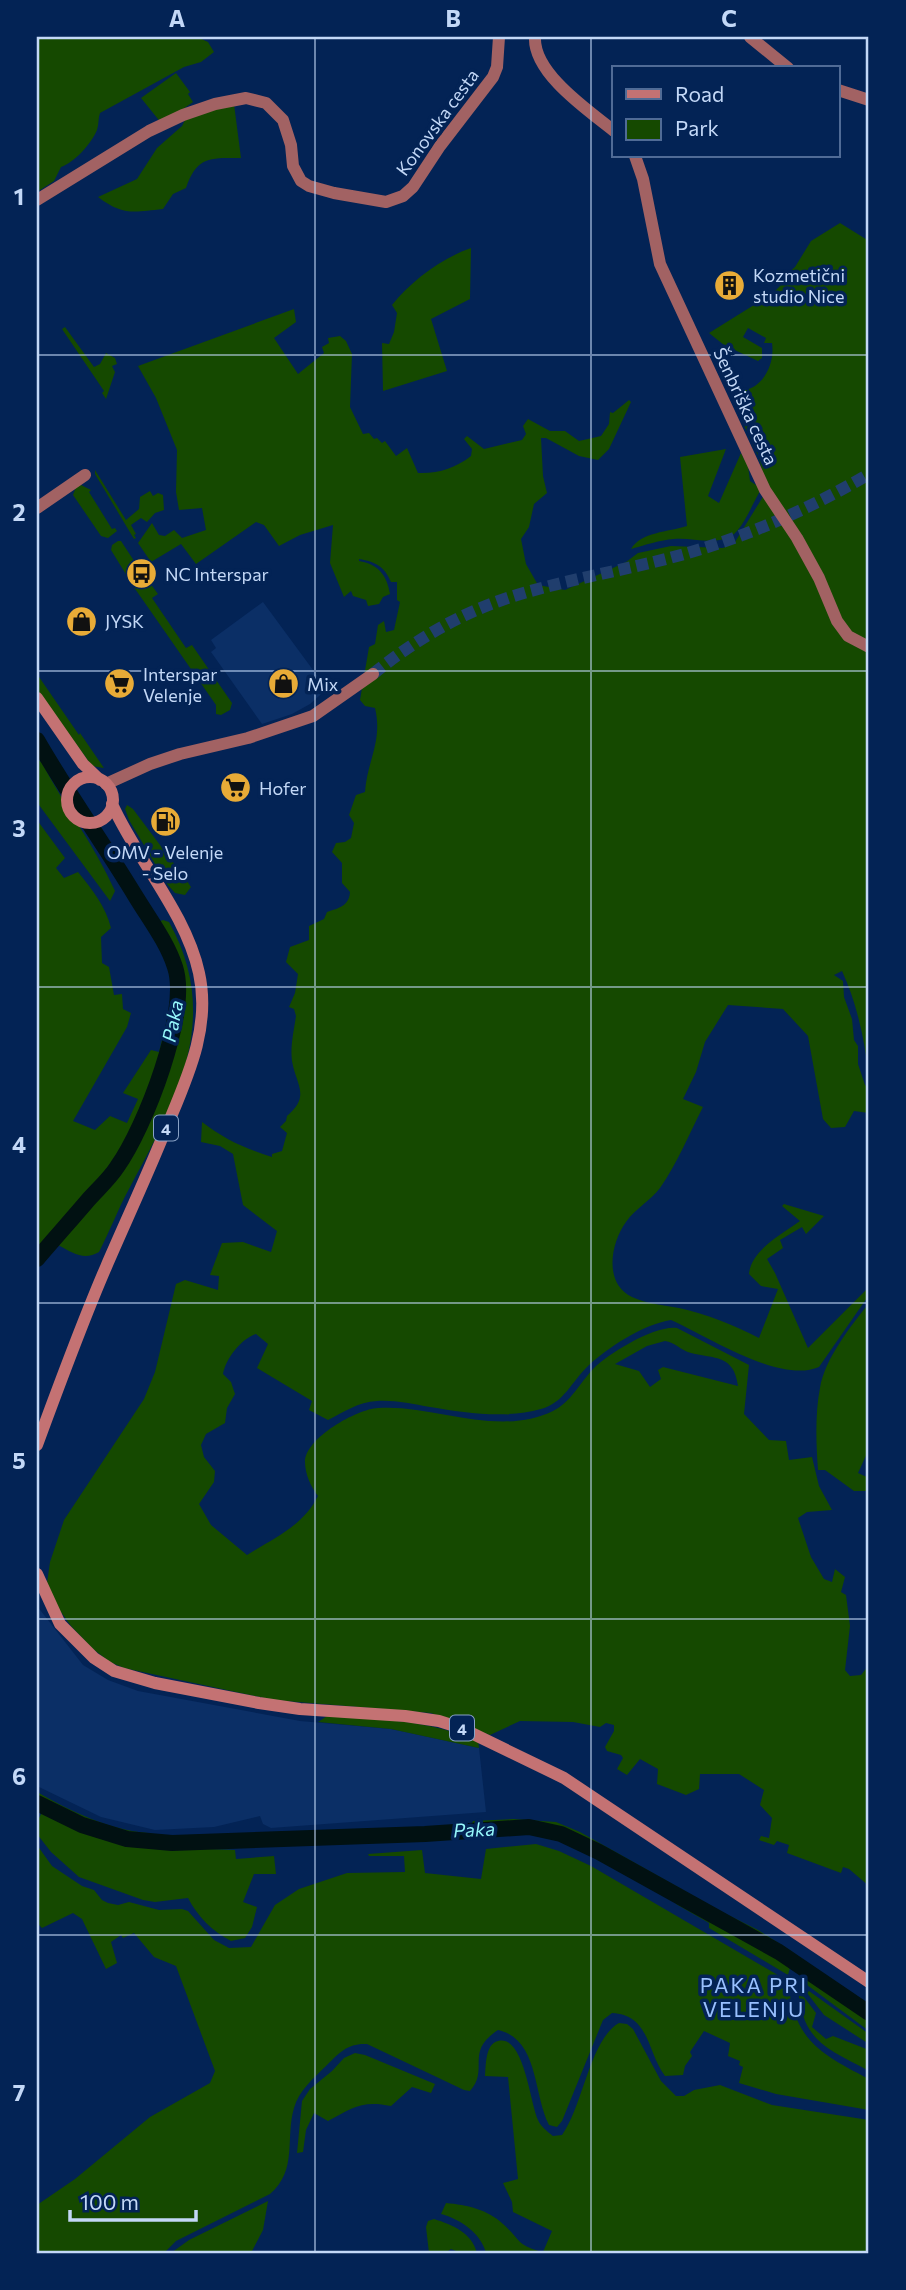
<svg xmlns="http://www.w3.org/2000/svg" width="906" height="2290" viewBox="0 0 906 2290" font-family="Commissioner,sans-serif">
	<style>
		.built { fill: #0b2f66 }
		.green { fill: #154900; fill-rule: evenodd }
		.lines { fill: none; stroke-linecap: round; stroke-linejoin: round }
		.river { stroke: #011112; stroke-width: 16 }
		.secondary-tunnel { stroke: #203e6d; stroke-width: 12; stroke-dasharray: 12 6; stroke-linecap: butt }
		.secondary { stroke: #a26263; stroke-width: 12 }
		.primary { stroke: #c47273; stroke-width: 12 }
		.grid { fill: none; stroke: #c3d8f7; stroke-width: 2; stroke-opacity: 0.55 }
		.labels { text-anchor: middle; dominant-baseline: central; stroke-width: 7; stroke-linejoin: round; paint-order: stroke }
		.shield { fill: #032355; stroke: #89a2c6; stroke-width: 2 }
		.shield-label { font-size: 16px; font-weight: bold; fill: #c3d8f7 }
		.street-label { font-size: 18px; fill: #c3d8f7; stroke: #032355 }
		.poi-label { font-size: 18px; fill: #c3d8f7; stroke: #032355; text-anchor: start }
		.water-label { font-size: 19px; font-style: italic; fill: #96f7fb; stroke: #032355 }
		.quarter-label { font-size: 21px; letter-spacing: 2px; fill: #99c0fe; stroke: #032355 }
		.neatline { fill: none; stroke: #c3d8f7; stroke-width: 2.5 }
		.grid-label { font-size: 23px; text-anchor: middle; font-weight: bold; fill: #c3d8f7 }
	</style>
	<rect width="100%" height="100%" fill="#032355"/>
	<!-- built -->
	<path class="built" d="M263 602 327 689 310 704 292 714 262 724 211 652 216 648 211 640Z
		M37 1606 83 1665 108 1680 138 1691 300 1721 391 1729 479 1748 486 1812 271 1828 263 1824 260 1816 214 1827 155 1830 101 1817 37 1786Z"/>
	<!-- green -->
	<path class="green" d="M37 37H197L208 42 214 52 201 62 184 67 100 113C98 118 99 124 97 130 91 144 75 162 61 167L54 181 37 192Z
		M176 73 190 92 188 94 193 102 162 124 141 98Z
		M234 104 241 158C210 158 197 156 186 188L173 194 163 209C134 212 123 216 98 197L137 179 157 148 182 126 186 118Z
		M840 223 869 241V644L862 642 841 621 764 479 759 458 738 412 745 390C764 386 775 363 772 343H764L766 338 748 328 743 337 762 348V358L758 361 724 345 709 333 773 293 786 280V275L795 267 811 241Z
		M471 248 470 299 431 319 447 371 383 391 382 343 389 344 394 332 397 313 392 305C411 281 442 258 471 248Z
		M294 309 296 322 274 338 298 374 324 353 322 347 329 343 328 338 340 336 346 341 352 354 350 407 363 434 369 433 374 439 377 438 382 443 385 441 396 456 407 448 418 473C437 474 456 468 471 456L472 449 464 439 467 436 484 449 522 440 526 434 523 426 528 419 550 431H565L579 441 601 436 609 424 610 412 613 413 629 400 631 402 609 449 598 460 579 456 546 438H541L543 476 547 493 534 504 529 527 521 539 526 564 538 585 565 590 626 562 638 553 671 546 723 548 735 542 764 495 796 538 834 623 869 650V1077C865 1042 857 1003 842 971L834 975 843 981 844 997 852 1019 854 1040 858 1046V1064L865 1085 869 1088V1113L854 1111 845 1127 831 1128 823 1119 808 1036 783 1009 728 1005 705 1042 696 1072 683 1099 703 1107C689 1134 677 1164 660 1188 650 1201 635 1209 626 1222 610 1244 604 1284 632 1297 647 1304 663 1305 679 1308 707 1314 734 1325 759 1338L778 1289 761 1286 749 1274C751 1250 782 1234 800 1221L782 1206 784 1204 824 1216 806 1234 802 1227 780 1240 783 1248 767 1259 775 1273 808 1348 869 1287V1295L819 1367C780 1384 707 1336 671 1320 644 1324 607 1348 588 1366 572 1381 564 1403 541 1409 505 1419 466 1413 430 1407 412 1404 395 1400 377 1401 358 1402 344 1412 328 1420L309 1410 312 1401 257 1368 268 1344 256 1334C241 1339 226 1358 223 1374L231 1382 235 1394 227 1408 225 1423 206 1434 201 1445 204 1457 215 1471 214 1482 199 1504 211 1525 247 1555C274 1538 303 1526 318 1496 311 1487 305 1474 305 1462 305 1438 357 1409 378 1408 435 1404 497 1438 553 1411 570 1403 580 1383 593 1369 609 1353 655 1325 677 1328L749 1365 744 1414 769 1440 786 1441 789 1460 812 1457 819 1486 832 1510 807 1512 798 1518 811 1557 824 1579 832 1582 835 1569 845 1577 841 1592 846 1595 850 1626 845 1670 850 1676 861 1675 869 1665V1886L849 1869 843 1867 841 1873 787 1853 789 1845 777 1841 774 1845 759 1840 761 1836 769 1838 772 1818 760 1805 764 1790 739 1774H700L699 1789 686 1795 657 1784 658 1769 640 1759 627 1775 617 1769 623 1758 621 1755 607 1751 605 1747 614 1731V1725L606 1723 600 1727 573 1722 520 1721 490 1735 431 1713 274 1700 124 1668 110 1662 93 1649 71 1626 56 1605 47 1583 50 1562 64 1520 144 1399 155 1372 176 1284 185 1280 218 1290 219 1276 210 1275 222 1243 243 1242 271 1252 277 1231 243 1205 233 1154 220 1146 201 1142 202 1122C224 1139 246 1149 272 1157V1154L282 1151 287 1133 280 1127 286 1121 287 1116C311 1096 296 1085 292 1061 290 1046 294 1030 296 1016L294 1009 289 1007 295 993 298 974 286 962 290 947 309 940V926L324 919 327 912C339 908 349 906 350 892L342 883V863L332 852 336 843 345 842 351 838 354 823 349 815 356 795 365 792C367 761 383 741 375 708L365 706 360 700 369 647 375 644 378 625 384 621 386 632 394 630 400 602 397 600V582H391C384 566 376 562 359 559V561C378 564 387 575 390 594L383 597 379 604 368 606 366 600 353 596 351 591 344 597 330 563 333 525 300 535 279 546 264 525 256 522 196 564 181 544 151 562 138 543 152 523 159 535 165 536 174 530 182 538 206 530 202 508 179 510 176 492 177 450 156 398 138 366ZM665 1341C675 1342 680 1350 691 1353 714 1359 734 1354 738 1386L663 1367 658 1370 661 1379 650 1387 639 1371 615 1364 647 1346Z
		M65 327 94 367 100 364 106 353 115 358 117 364 112 366 115 372 106 399 102 393 104 391 62 329Z
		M726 449 708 496 719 503 741 453 748 466 750 481 759 487V493C752 505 746 521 737 531 722 548 693 537 674 539 660 540 645 545 631 549 641 532 668 532 687 526L680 457Z
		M95 470 126 520 139 509 140 497 150 491 153 496 158 493 163 495 164 510 155 513 147 522 141 518 131 525 136 534 134 535 136 538 134 539 95 474Z
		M81 485 91 490 89 492 112 529 115 528 117 531 108 538 101 536 73 495 76 487Z
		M118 541H121L142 573 130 581 111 550 112 545Z
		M144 575 158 594 152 598 186 648 192 645 232 703 230 710 221 715 216 714V705L131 583Z
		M37 674 79 735 80 733 104 768 92 766 37 690Z
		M37 758 42 763C65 807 95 846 115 891L110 901 39 805 37 799Z
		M127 805 133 809 187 881 191 887 185 895 175 893 167 884 129 820 125 809Z
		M37 820 65 858 56 868 64 878 78 872C92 889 106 907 111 928L101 937 102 963 109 967 114 995 122 994 123 1009 131 1013 127 1027 73 1121 95 1130 110 1116 127 1123 138 1099 123 1093 151 1050 159 1052 172 1000H176C161 1065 137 1145 92 1196 74 1216 53 1232 37 1254Z
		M163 920 169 922C223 1019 176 1101 129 1189 118 1209 110 1231 99 1252 84 1261 73 1253 58 1245L114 1179 128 1157 159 1090 180 1021 182 983 170 946 156 923Z
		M869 1303V1449L858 1473 869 1478V1491H854L825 1470H818C816 1444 815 1413 820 1388 825 1358 851 1326 869 1303Z
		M327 1716C379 1719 429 1720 478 1741L479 1748 391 1729 318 1722Z
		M37 1792C70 1811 109 1830 148 1833L147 1839C109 1837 71 1815 37 1799Z
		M43 1810 114 1842 133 1846 235 1850 236 1859 274 1856 276 1874H254L243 1902 257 1907 252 1927 245 1938 231 1941C212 1931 198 1917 188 1898L155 1902 143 1900 79 1877 51 1852 37 1834V1822Z
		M513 1819 556 1822 580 1832 722 1912 758 1930 794 1953 793 1958 628 1863 567 1831 538 1825 471 1826 473 1821Z
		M536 1844 559 1851 591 1866 788 1981C794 2041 821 2054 869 2079V2110L776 2094 739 2083 743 2067 739 2065 740 2061 728 2056 730 2043 704 2031 690 2052 692 2056 685 2066 683 2075 665 2076C647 2052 650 2015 612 2013L603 2020 562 2121 557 2127 549 2125C533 2094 539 2039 498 2030 464 2052 490 2069 470 2091L464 2090 367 2044C348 2043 340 2052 327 2065 314 2078 299 2090 294 2108 285 2139 298 2170 270 2194L176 2241 164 2253H37V2205L75 2179 150 2117 210 2083 215 2071 176 1966 154 1957 134 1933 123 1938 121 1935 111 1942 117 1963 106 1969 82 1919 73 1913 42 1928 37 1923V1845L52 1866 82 1886 94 1890 102 1900 108 1903 118 1905 129 1902 159 1910 182 1909 188 1911 214 1940 229 1948 251 1947 275 1905 299 1889 347 1873 405 1872 404 1856H369L368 1854 422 1850 425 1873 481 1879 486 1849Z
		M676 1898 791 1964 788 1975 709 1928V1923L676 1904Z
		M801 1972 869 2021V2031L799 1979Z
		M798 1989 816 2013 812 2027 826 2039 833 2036 869 2050V2071C827 2048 803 2043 798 1989Z
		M809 1991 869 2034V2044L824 2015 807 1993Z
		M619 2023 627 2024 633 2029 661 2081 676 2096H684L694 2090 720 2085 772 2105 869 2120V2253H486C481 2233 460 2219 441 2214L446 2203C467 2205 487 2209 503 2224 522 2241 516 2245 543 2252L552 2231 513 2212 512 2202 503 2183 518 2179 508 2077 485 2076C486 2066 485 2044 498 2041 524 2034 530 2103 538 2120 541 2127 547 2131 553 2136L562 2135C583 2106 590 2039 619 2023Z
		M355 2053 365 2055 435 2084 431 2093 412 2087 391 2106C362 2100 352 2108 328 2121L314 2113 306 2130 303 2152 297 2153 302 2101 310 2089 332 2071 344 2058Z
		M268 2201 263 2230 251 2253H171L189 2240Z
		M434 2219C453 2225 472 2233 477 2253H461L451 2249 445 2253H429L426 2227 428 2221Z"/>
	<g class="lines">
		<!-- river -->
		<path class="river" d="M37 740C68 794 104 844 136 897 150 920 167 942 175 967 190 1012 145 1128 117 1167 110 1178 99 1188 89 1199 72 1219 54 1239 37 1259
			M37 1803 82 1825 127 1839 172 1843 425 1834 529 1827 561 1834 599 1852 779 1952 869 2013"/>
		<!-- secondary-tunnel -->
		<path class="secondary-tunnel" d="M373 674C416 639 464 611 517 595 573 578 632 569 688 553 753 534 811 508 869 474"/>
		<!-- secondary -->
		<path class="secondary" d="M535 37C533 73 588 110 614 131
			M750 37 788 68
			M838 90 869 100
			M635 156 643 179 660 264 765 490 797 538 819 578 837 621 848 636 869 647
			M37 200 149 131 183 115 215 104 246 98 266 103 283 120 291 145 293 166 301 181 309 186 334 193 386 202 403 196 413 187 440 146 493 77 497 67 499 37
			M37 508 85 475
			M106 784 150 764 180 754 248 738 313 716 373 674"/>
		<!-- primary -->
		<path class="primary" d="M37 698 83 764 100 780
			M67 800a23 23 0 1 1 46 0a23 23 0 1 1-46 0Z
			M37 1445C59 1385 81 1325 106 1267 125 1223 145 1180 163 1136 184 1084 212 1031 199 973 186 913 137 860 112 804
			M37 1574 60 1624 94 1658 114 1671 155 1683 259 1703 300 1709 405 1716 439 1721 461 1728 564 1778 869 1982"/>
	</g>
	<!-- grid -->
	<path class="grid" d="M315 37V2253M591 37V2253M37 355H869M37 671H869M37 987H869M37 1303H869M37 1619H869M37 1935H869"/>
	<!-- icons -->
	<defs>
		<symbol id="building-disc" viewBox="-11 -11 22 22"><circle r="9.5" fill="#e8ab37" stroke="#032355"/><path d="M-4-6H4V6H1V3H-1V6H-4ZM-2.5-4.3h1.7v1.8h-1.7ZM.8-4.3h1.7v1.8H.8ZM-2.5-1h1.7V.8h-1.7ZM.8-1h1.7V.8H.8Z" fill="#111"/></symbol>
		<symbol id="bus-disc" viewBox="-11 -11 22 22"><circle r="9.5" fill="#e8ab37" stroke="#032355"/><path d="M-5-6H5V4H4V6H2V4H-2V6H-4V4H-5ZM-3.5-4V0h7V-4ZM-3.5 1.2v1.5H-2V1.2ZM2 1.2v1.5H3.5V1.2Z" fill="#111"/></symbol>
		<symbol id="shop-disc" viewBox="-11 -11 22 22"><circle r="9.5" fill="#e8ab37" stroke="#032355"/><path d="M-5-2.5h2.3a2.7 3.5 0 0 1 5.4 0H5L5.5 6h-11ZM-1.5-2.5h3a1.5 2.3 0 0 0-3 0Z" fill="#111"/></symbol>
		<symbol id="supermarket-disc" viewBox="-11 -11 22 22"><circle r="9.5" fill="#e8ab37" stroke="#032355"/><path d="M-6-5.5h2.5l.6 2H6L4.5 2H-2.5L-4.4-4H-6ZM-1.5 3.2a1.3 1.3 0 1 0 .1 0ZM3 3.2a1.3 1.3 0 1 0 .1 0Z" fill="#111"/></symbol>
		<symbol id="fuel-disc" viewBox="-11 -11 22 22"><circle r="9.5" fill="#e8ab37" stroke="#032355"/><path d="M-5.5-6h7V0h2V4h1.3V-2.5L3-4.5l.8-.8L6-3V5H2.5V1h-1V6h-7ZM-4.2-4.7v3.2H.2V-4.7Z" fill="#111"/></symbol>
	</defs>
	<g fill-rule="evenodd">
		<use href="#building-disc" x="712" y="268" width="35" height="35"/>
		<use href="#bus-disc" x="124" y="556" width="35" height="35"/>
		<use href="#shop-disc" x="64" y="604" width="35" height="35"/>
		<use href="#supermarket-disc" x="102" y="666" width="35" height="35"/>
		<use href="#shop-disc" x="266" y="666" width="35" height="35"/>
		<use href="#supermarket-disc" x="218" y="770" width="35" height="35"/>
		<use href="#fuel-disc" x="148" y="804" width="35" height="35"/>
	</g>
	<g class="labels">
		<!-- shield labels -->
		<g class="shield">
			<rect x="154" y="1115.5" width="24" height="25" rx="5"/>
			<rect x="450" y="1715.5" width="24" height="25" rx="5"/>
		</g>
		<g class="shield-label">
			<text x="166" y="1128">4</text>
			<text x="462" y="1728">4</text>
		</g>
		<!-- street labels -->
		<g class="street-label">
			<text transform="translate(437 122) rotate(-54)">Konovska cesta</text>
			<text transform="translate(746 406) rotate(65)">Šenbriška cesta</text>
		</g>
		<!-- poi labels -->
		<g class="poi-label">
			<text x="753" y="275">Kozmetični<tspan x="753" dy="21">studio Nice</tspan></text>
			<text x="165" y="574">NC Interspar</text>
			<text x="105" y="621">JYSK</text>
			<text x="143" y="674">Interspar<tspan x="143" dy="21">Velenje</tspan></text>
			<text x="307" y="684">Mix</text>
			<text x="259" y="788">Hofer</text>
			<text x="165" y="852" text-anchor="middle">OMV - Velenje<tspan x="165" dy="21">- Selo</tspan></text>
		</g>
		<!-- water labels -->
		<g class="water-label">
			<text transform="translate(172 1021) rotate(-79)">Paka</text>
			<text transform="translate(474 1829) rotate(-3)">Paka</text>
		</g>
		<!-- quarter labels -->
		<g class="quarter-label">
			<text x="754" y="1984">PAKA PRI<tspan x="754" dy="24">VELENJU</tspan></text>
		</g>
	</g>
	<!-- border -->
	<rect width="906" height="2290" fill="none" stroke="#032355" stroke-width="77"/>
	<!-- legend -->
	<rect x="612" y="66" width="228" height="91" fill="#032355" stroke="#506b96" stroke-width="2"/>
	<rect x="626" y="89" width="35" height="10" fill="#c47273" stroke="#506b96" stroke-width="2"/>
	<text x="675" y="102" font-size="21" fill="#c3d8f7">Road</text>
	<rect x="626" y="119" width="35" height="21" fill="#154900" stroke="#506b96" stroke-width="2"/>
	<text x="675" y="136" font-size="21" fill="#c3d8f7">Park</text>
	<!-- scale -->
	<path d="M70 2210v10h126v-10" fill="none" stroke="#c3d8f7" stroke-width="3.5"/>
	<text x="80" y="2210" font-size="21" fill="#c3d8f7" stroke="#032355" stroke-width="5" paint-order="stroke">100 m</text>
	<rect x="38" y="38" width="829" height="2214" class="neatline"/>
	<g class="grid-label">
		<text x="177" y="27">A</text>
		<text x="453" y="27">B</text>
		<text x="729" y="27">C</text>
		<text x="19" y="205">1</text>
		<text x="19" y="521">2</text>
		<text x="19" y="837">3</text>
		<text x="19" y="1153">4</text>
		<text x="19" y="1469">5</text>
		<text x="19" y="1785">6</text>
		<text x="19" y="2101">7</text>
	</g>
</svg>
